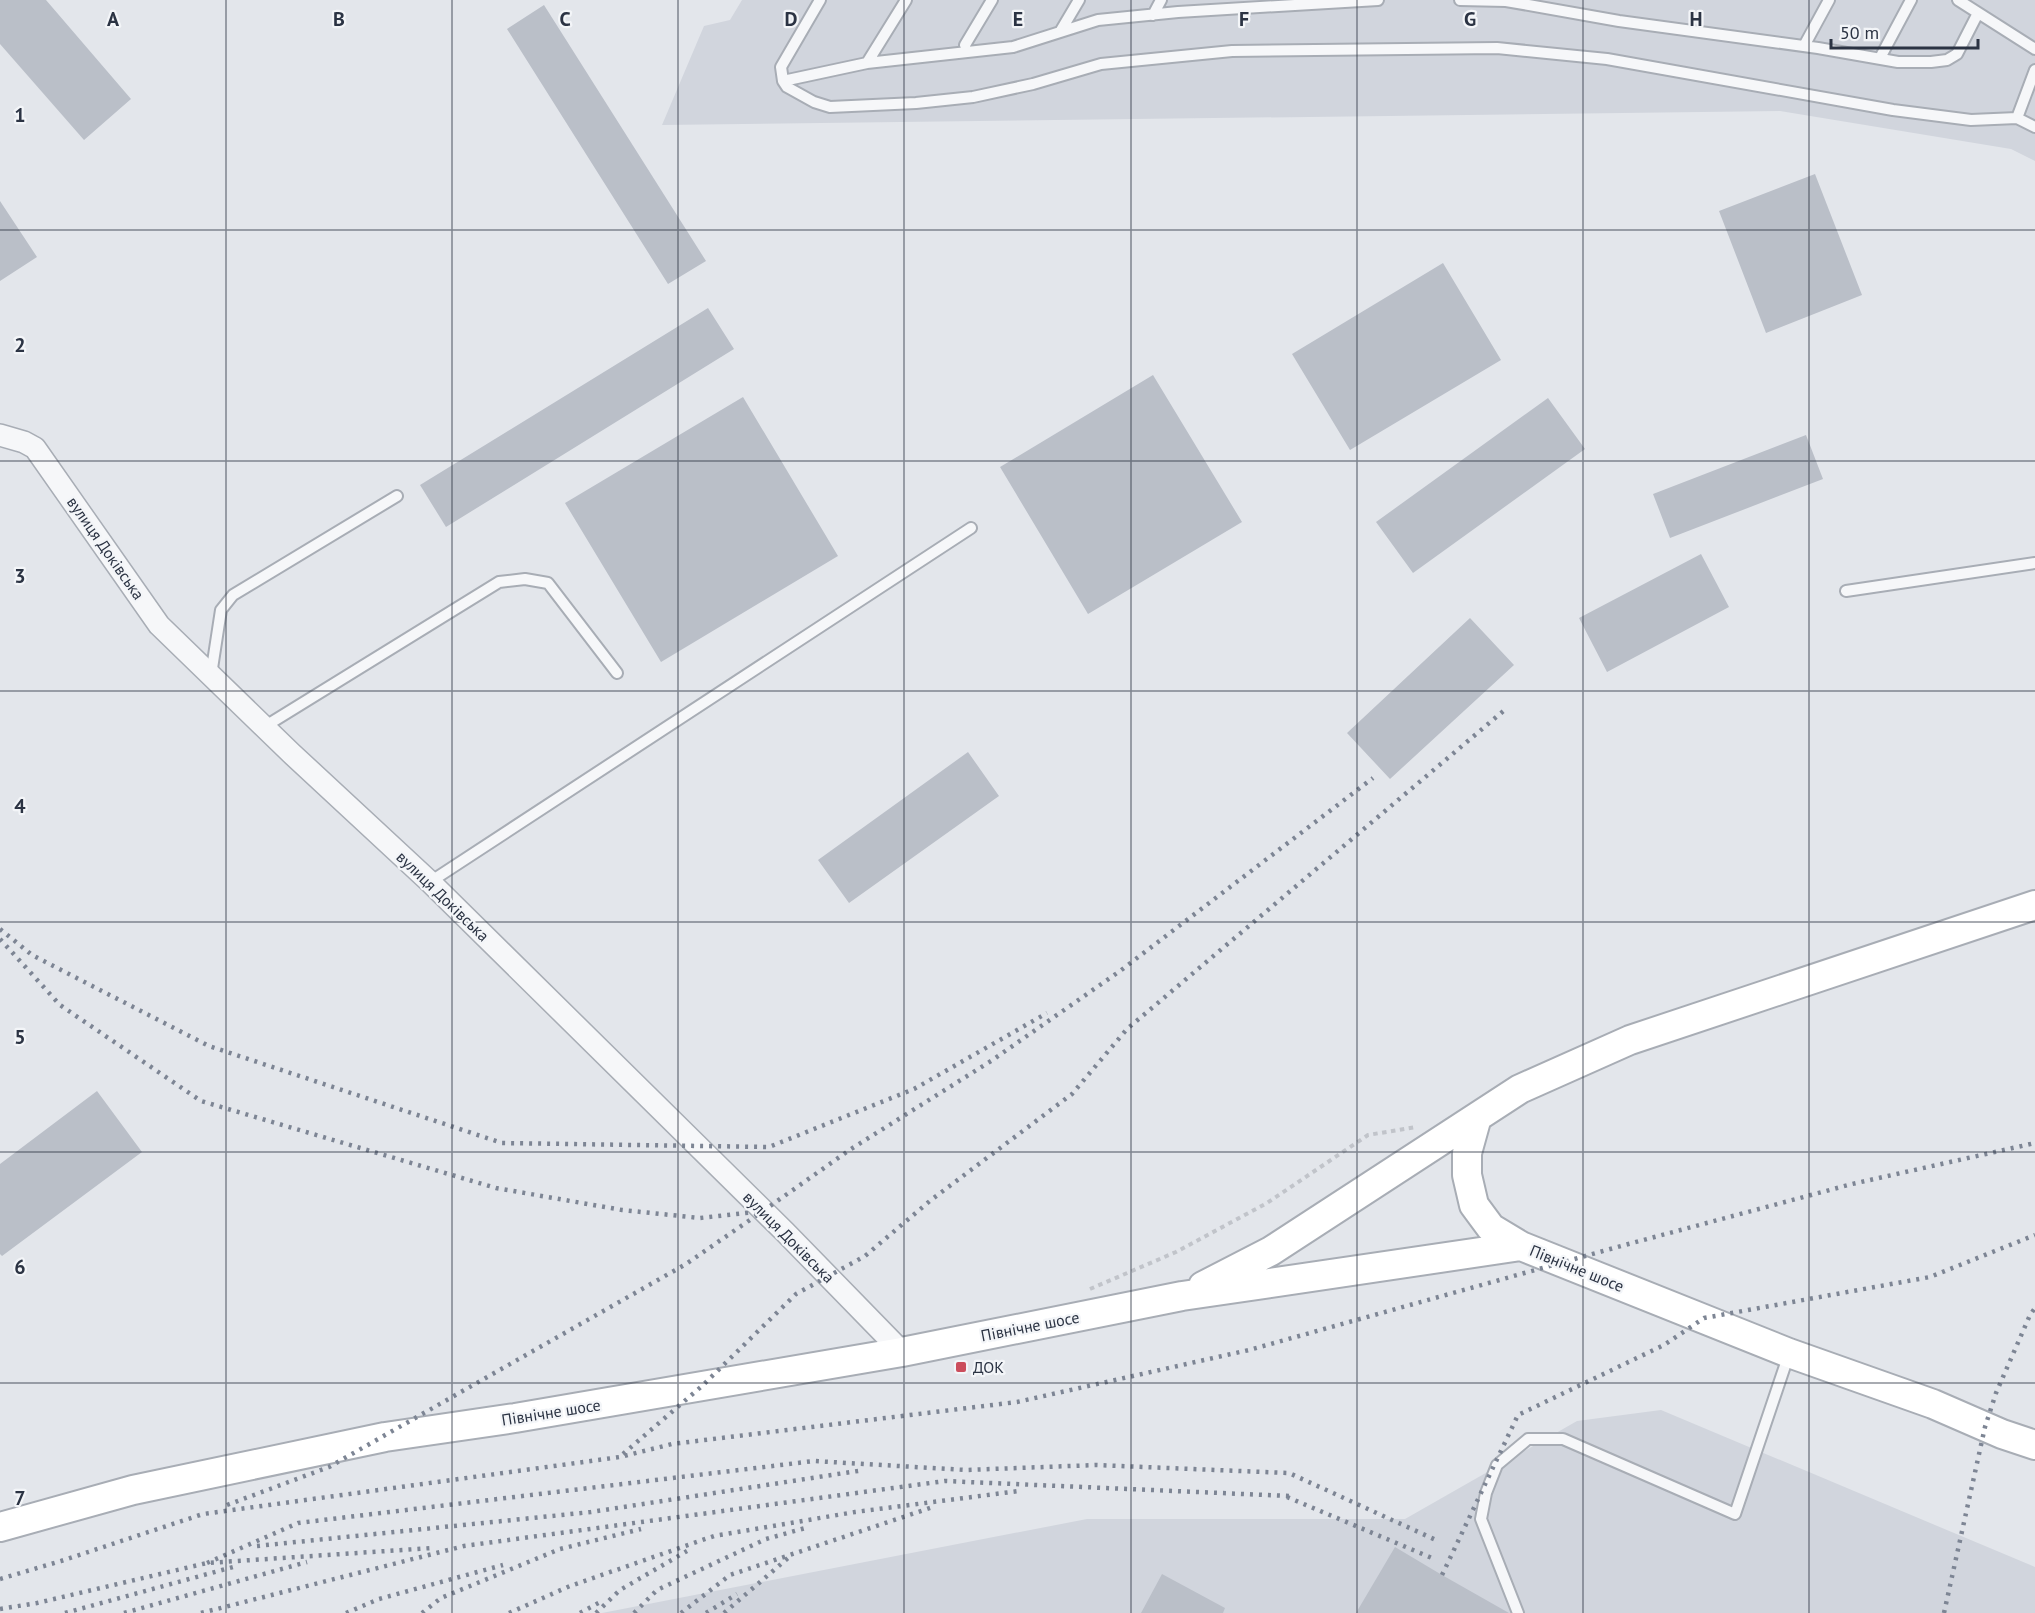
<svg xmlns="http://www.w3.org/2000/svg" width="2035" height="1613" viewBox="0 0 2035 1613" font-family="'PT Sans',sans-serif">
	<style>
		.built { fill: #d1d5dd }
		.building { fill: #babfc8 }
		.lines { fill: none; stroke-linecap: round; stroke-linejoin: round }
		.lane-casing { stroke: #a8adb5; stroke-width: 14 }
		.street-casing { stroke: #a8adb5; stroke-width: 24 }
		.secondary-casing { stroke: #a8adb5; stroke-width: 32 }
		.path { stroke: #c1c4ca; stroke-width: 4; stroke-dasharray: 4.5 4.5; stroke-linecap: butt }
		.lane { stroke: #f6f7f9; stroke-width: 10 }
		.street { stroke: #f6f7f9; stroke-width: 21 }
		.secondary { stroke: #fff; stroke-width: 28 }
		.rail { stroke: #7d8594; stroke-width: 4.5; stroke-dasharray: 3 6; stroke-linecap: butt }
		.grid { fill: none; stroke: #2b3343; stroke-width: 1.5; stroke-opacity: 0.55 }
		.poi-dot { fill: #cb4d5c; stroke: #f3f5f8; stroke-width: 2 }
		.labels { text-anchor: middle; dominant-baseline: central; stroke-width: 4.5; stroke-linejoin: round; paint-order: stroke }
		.street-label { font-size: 16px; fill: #2b3343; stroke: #f3f5f8 }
		.poi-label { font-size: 16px; fill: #2b3343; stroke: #f3f5f8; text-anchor: start }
		.grid-label { font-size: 20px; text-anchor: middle; font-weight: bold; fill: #2b3343; stroke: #f3f5f8; stroke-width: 4.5; stroke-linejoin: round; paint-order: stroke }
	</style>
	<rect width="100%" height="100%" fill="#e3e6eb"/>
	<!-- built -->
	<path class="built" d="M742 0H2035V161L2011 149 1780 111 662 125 704 26 730 20Z
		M1661 1410 2035 1567V1613H602L1087 1519H1405L1577 1421Z"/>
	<!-- building -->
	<path class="building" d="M0 0H46L131 99 84 140 0 44Z
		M544 5 706 261 668 284 507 29Z
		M1815 174 1862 295 1766 333 1719 211Z
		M0 201 37 257 0 281Z
		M1443 263 1501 360 1350 450 1292 354Z
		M708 308 734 349 446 527 420 485Z
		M1153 375 1242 522 1088 614 1000 467Z
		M743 397 838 556 661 662 565 503Z
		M1548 398 1585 449 1413 573 1376 522Z
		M1806 435 1823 479 1670 538 1653 494Z
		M1701 554 1729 607 1607 672 1579 618Z
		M1470 618 1514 665 1390 779 1347 733Z
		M968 752 999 796 849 903 818 860Z
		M97 1091 142 1152 2 1256 0 1254V1164Z
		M1395 1547 1442 1575 1509 1613H1356Z
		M1162 1574 1225 1608 1223 1613H1141Z"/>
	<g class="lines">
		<defs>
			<path id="lane" d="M820 0 781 67 783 81 787 87 814 102 830 107 916 103 973 97 1033 84 1101 64 1232 51 1497 48 1607 59 1893 110 1971 120 2017 118 2035 127
				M1460 0 1506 1 1619 21 1818 48 1898 62H1931L1947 60 1957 54 1978 13
				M1958 0 2035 49
				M1153 15 1161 0
				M1060 32 1079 0
				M965 45 992 0
				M1804 46 1829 0
				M1880 58 1911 0
				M867 63 906 0
				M783 81 867 63 1013 47 1098 20 1178 12 1378 0
				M2017 118 2035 70
				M1846 591 2035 563
				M211 675 221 610 233 595 397 496
				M264 727 499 582 525 579 548 583 617 673
				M430 882 971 528
				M1518 1613 1481 1519 1486 1493 1497 1465 1528 1439H1563L1735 1514 1789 1354"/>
			<path id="street" d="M0 435 24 442 35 448 159 625 291 753 430 882 785 1232 902 1352"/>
			<path id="secondary" d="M1477 1117 1467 1153V1175L1474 1205 1491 1228 1521 1246 1789 1353 1933 1404 2002 1434 2035 1445
				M1203 1286 1271 1251 1520 1089 1630 1040 2035 905
				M0 1527 133 1490 385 1437 515 1418 902 1352 1182 1296 1521 1246"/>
		</defs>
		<!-- lane casing -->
		<use href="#lane" class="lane-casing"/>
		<!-- street casing -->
		<use href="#street" class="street-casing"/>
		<!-- secondary casing -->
		<use href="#secondary" class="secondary-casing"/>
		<!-- path -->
		<path class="path" d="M1090 1289 1176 1252 1267 1203 1368 1135 1416 1127"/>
		<!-- lane -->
		<use href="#lane" class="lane"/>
		<!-- street -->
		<use href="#street" class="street"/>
		<!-- secondary -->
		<use href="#secondary" class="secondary"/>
		<!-- rail -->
		<path class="rail" d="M0 929 32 955 209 1046 502 1143 769 1147 914 1089 1047 1013
			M0 939 60 1005 201 1101 496 1188 622 1210 700 1218 763 1211 851 1149 991 1061 1120 971 1373 778
			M623 1454 702 1386 796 1294 865 1256 931 1200 1072 1094 1127 1029 1507 708
			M1287 1497 1432 1558
			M227 1505 329 1467 686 1264 760 1213
			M257 1546 591 1512 864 1470
			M207 1563 298 1523 814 1461 966 1470 1096 1465 1289 1473 1436 1540
			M1442 1575 1518 1415 1664 1345 1704 1318 1930 1277 2035 1235
			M0 1579 61 1561 203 1514 620 1457 672 1444 1017 1402 1249 1350 1621 1246 1852 1184 2035 1143
			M0 1609 37 1603 207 1563 432 1548
			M65 1613 233 1567
			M124 1613 307 1562
			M201 1613 464 1546 945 1481 1289 1496
			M346 1613 379 1599 503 1565
			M422 1613 441 1598 560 1549 641 1529
			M509 1613 570 1586 714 1536 855 1512 1019 1491
			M580 1613 602 1601
			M596 1613 620 1590 687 1551
			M634 1613 657 1590 766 1539 809 1527
			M681 1613 730 1575 933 1507
			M706 1613 737 1594
			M724 1613 788 1558
			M1944 1613 1985 1427 1996 1393 2030 1315 2035 1308"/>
	</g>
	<!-- grid -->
	<path class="grid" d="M226 0V1613M452 0V1613M678 0V1613M904 0V1613M1131 0V1613M1357 0V1613M1583 0V1613M1809 0V1613M0 230H2035M0 461H2035M0 691H2035M0 922H2035M0 1152H2035M0 1383H2035"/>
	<!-- markers -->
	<rect class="poi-dot" x="955" y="1361" width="12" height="12" rx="3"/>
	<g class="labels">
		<!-- street labels -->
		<g class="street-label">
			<text transform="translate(106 548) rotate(55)">вулиця Доківська</text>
			<text transform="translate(443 896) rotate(44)">вулиця Доківська</text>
			<text transform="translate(789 1237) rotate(45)">вулиця Доківська</text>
			<text transform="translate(1577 1268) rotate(22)">Північне шосе</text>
			<text transform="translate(1030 1326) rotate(-11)">Північне шосе</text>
			<text transform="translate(551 1412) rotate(-9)">Північне шосе</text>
		</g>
		<!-- poi labels -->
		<g class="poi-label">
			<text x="973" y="1367">ДОК</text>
		</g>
	</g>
	<g class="grid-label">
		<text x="113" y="26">A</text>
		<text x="339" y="26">B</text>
		<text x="565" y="26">C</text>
		<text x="791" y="26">D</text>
		<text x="1018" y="26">E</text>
		<text x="1244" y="26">F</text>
		<text x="1470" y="26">G</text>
		<text x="1696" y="26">H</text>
		<text x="20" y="122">1</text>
		<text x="20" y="352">2</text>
		<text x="20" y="583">3</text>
		<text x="20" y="813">4</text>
		<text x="20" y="1044">5</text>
		<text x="20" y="1274">6</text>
		<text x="20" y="1505">7</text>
	</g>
	<!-- scale -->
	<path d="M1831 39v9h147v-9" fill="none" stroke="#2b3343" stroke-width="3"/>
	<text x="1840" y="39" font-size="18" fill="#2b3343" stroke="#f3f5f8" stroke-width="4.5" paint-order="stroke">50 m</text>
</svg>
